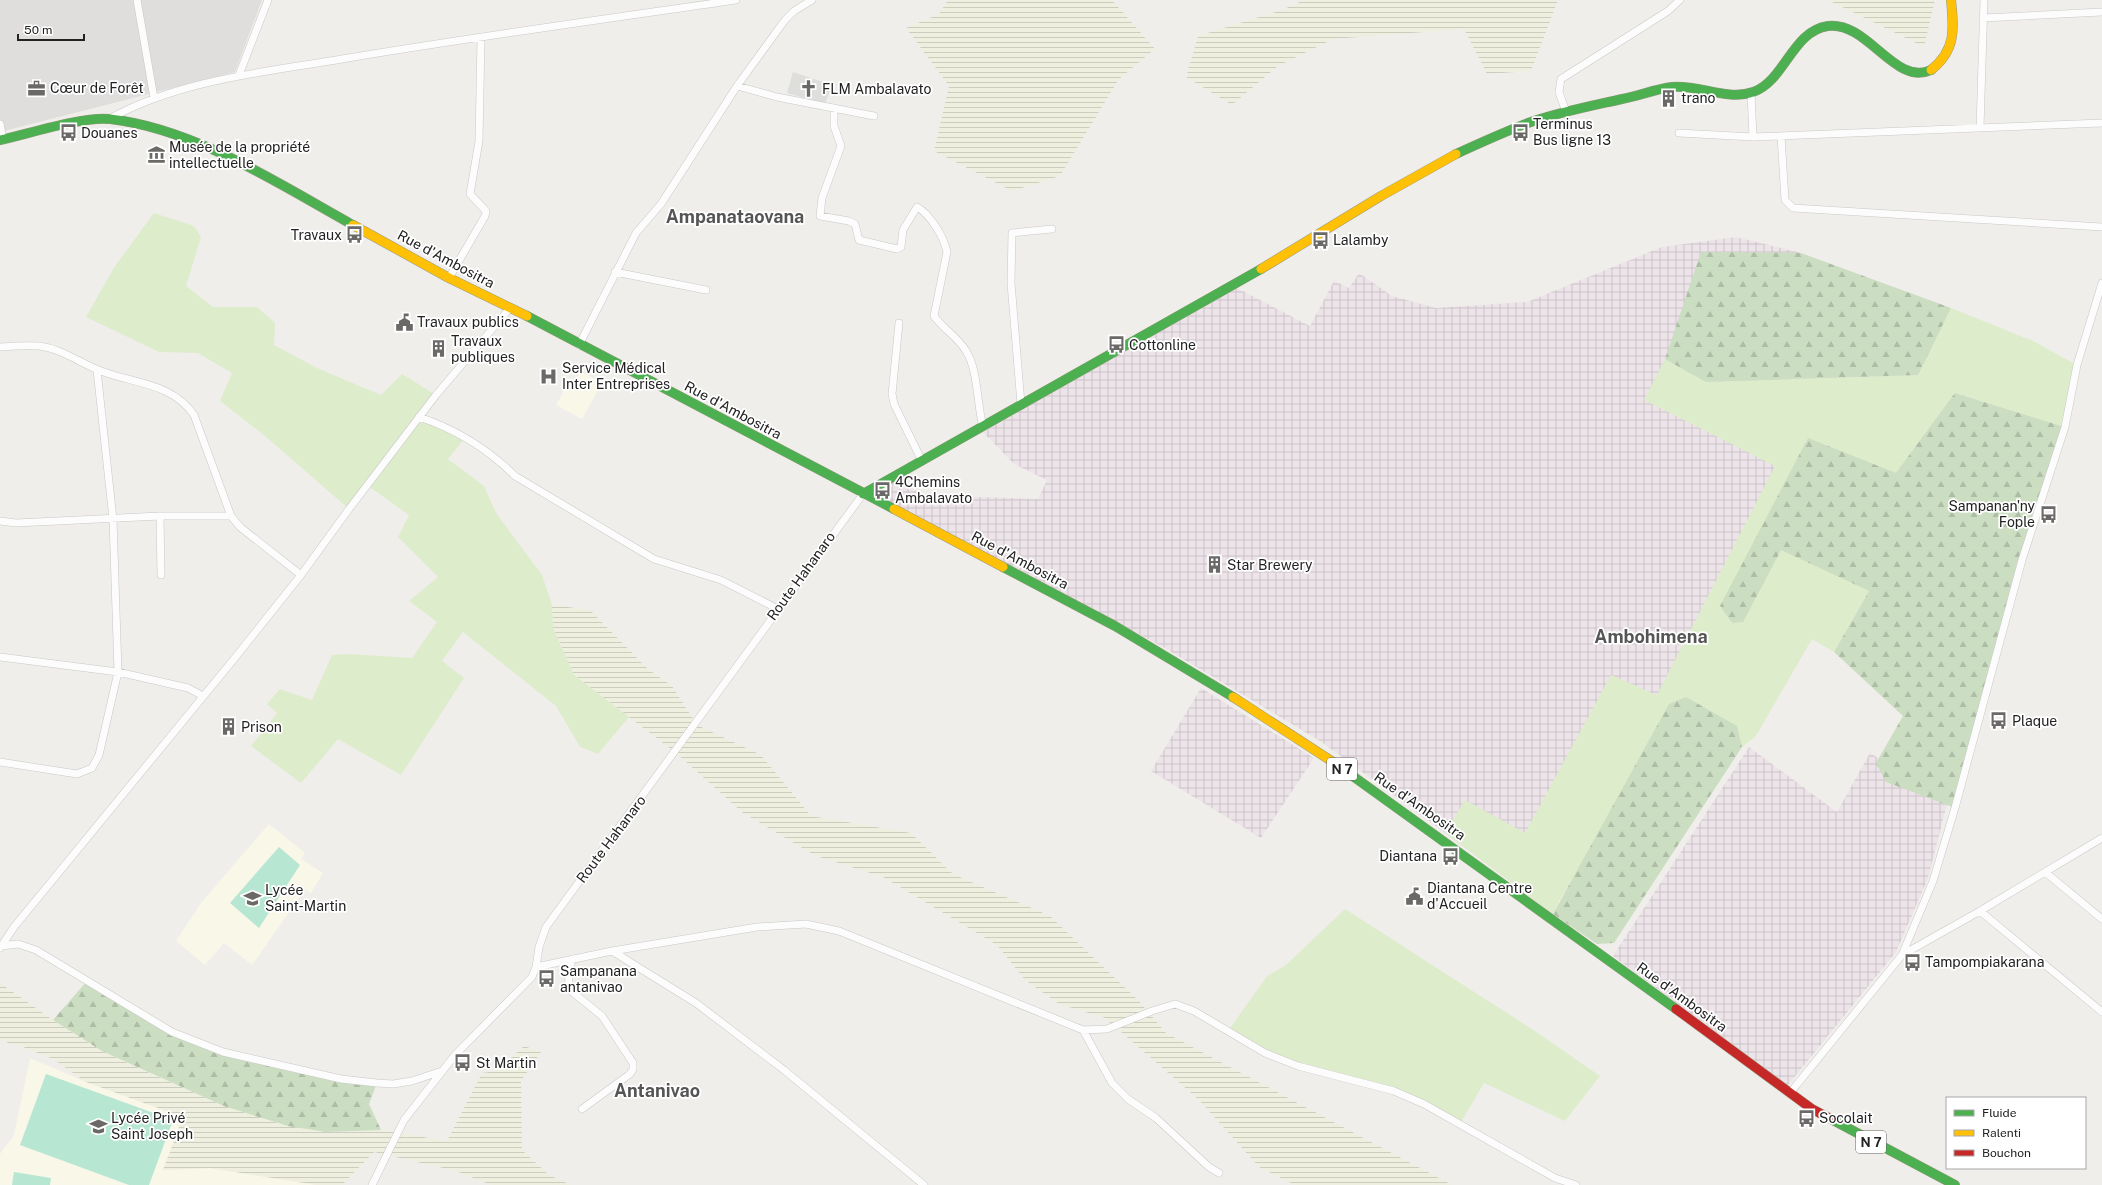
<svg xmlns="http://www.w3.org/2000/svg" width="2102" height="1185" viewBox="0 0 2102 1185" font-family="'Public Sans',sans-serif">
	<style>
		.residential { fill: #dfdedc }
		.industrial { fill: url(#industrial-grid) }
		.education { fill: #f8f7e8 }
		.religious { fill: #dededc }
		.farmland { fill: url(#farmland-rules) }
		.grass { fill: #ddeccb }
		.forest { fill: url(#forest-firs) }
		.pitch { fill: #b7e6d2 }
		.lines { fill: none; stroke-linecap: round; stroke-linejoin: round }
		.street-casing { stroke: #c9c8c7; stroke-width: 8 }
		.fast-casing { stroke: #999a82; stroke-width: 10 }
		.slow-casing { stroke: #999a82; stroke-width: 10 }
		.jam-casing { stroke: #999a82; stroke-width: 10 }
		.street { stroke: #fdfcfc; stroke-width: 7 }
		.fast { stroke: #4caf50; stroke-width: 9 }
		.slow { stroke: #ffc107; stroke-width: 9 }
		.jam { stroke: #c62828; stroke-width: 9 }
		.labels { text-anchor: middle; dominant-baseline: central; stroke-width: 3.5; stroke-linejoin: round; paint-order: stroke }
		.shield { fill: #fff; stroke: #646464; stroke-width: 1 }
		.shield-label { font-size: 13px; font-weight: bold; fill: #222 }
		.poi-label { font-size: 14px; fill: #222; stroke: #fff; text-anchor: start }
		.street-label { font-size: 14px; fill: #222; stroke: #fff }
		.district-label { font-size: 18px; font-weight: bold; fill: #555; stroke: #fff }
	</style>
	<defs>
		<pattern id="industrial-grid" width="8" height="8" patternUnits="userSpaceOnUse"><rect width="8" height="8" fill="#ede4e9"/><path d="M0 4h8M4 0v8" fill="none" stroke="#cbc3c8"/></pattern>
		<pattern id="farmland-rules" width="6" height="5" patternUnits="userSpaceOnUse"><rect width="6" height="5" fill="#efefdf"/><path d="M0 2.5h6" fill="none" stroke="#cdcdbf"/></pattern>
		<pattern id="forest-firs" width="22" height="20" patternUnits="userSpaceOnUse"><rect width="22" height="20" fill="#cbdec1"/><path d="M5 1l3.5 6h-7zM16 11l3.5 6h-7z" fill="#aebea6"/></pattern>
	</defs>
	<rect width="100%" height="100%" fill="#f0eeeb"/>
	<!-- residential -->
	<path class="residential" d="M0 0H262L235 72 0 132Z"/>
	<!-- industrial -->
	<path class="industrial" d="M1736 237 1801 253 2009 344 1548 908 1320 741 1163 647 889 502 893 479 924 495 1038 499 1047 480 1014 464 983 432 1237 288 1310 326 1334 281 1349 288 1359 273 1392 296 1436 308 1527 302 1662 247Z
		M1201 688 1314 758 1261 838 1151 771Z
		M1749 747 1837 812 1870 753 1948 800 1928 878 1896 952 1788 1085 1613 956Z"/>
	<!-- education -->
	<path class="education" d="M580 371 602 383 582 419 556 405 571 378 575 380Z
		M269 824 305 853 301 859 323 873 311 893 302 888 301 890 303 892 252 965 224 943 205 965 176 941 201 903Z
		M30 1058 86 1082 183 1117 163 1170 210 1168 317 1185H0V1154L14 1135Z"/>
	<!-- religious -->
	<path class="religious" d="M793 72 832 85 825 104 787 93Z"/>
	<!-- farmland -->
	<path class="farmland" d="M948 0H1112L1155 49 1119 79 1060 176 1012 191 934 151 949 86 906 28 939 14Z
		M1304 0H1558L1531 71 1487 74 1464 29 1333 39 1278 66 1232 105 1186 77 1198 36 1282 10Z
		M1828 0H1935L1924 47Z
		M552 605 590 610 648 669 672 686 697 725 761 755 811 816 911 833 953 874 1050 916 1137 999 1166 1033 1452 1185H1295L1259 1167 1198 1099 1105 1018 1059 1004 1025 980 997 945 883 877 816 856 743 813 676 753 574 675 553 628Z
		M0 983 53 1020 102 1051 143 1070 224 1106 288 1126 326 1132 381 1130 447 1141 482 1073 497 1071 524 1046 541 1052 521 1081 522 1150 549 1175 571 1185H491L456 1171 374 1152 342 1185H317L210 1168 163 1170 183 1117 86 1082 53 1059 23 1047 8 1043 0 1038Z"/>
	<!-- grass -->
	<path class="grass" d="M154 213 194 226 201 237 186 286 213 307H257L275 323 274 345 317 368 381 395 402 374 436 395 419 417 465 438 448 459 484 486 496 513 542 575 552 605 553 628 574 675 629 717 598 754 580 747 556 706 463 632 442 661 464 678 401 775 338 739 301 783 251 746 277 713 267 704 280 689 312 700 332 655 349 654 412 658 437 622 409 601 438 577 398 537 409 515 367 485 349 509 265 436 220 401 232 373 198 353 159 352 86 317 115 266Z
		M1951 308 2033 341 2077 365 2065 427 1955 393 1896 473 1807 438 1743 622 1781 549 1869 591 1834 652 1812 639 1756 736 1742 747 1736 726 1686 697 1559 901 1553 914 1445 833 1465 800 1525 833 1611 675 1657 695 1775 466 1644 400 1665 359 1706 382 1918 375Z
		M1345 909 1535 1031 1600 1076 1565 1121 1484 1083 1460 1124 1394 1091 1298 1066 1228 1031 1267 976 1286 965Z"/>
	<!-- forest -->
	<path class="forest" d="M1701 252 1801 253 1951 308 1918 375 1706 382 1665 359Z
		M1955 393 2065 427 2044 505 2022 560 1955 808 1886 782 1876 763 1903 716 1834 652 1869 591 1781 550 1743 622 1732 623 1720 606 1808 438 1896 473Z
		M1686 697 1737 726 1742 747 1614 943 1597 944 1553 914 1669 704Z
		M87 981 144 1016 223 1052 377 1083 369 1104 381 1130 326 1132 288 1126 224 1106 102 1051 53 1020Z"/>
	<!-- pitch -->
	<path class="pitch" d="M279 847 300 865 259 928 230 903Z
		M46 1074 173 1120 149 1185H129L20 1145Z
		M14 1172 51 1178 50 1185H12Z"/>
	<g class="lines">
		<defs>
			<path id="street" d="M137 0 154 98
				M1983 18 2102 12
				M239 75 268 0
				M737 86 777 97 874 116
				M1751 93 1753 137
				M834 108V126L841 146 822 198 820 216 849 221 855 224 859 240 897 249 901 247 903 230 917 207C930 214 944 237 947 252L934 316C943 329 958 337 966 351 978 369 977 405 983 427
				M1566 112 1559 92 1561 79 1668 11 1680 0
				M109 119C179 80 265 72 342 59 473 37 605 19 736 0
				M0 124 3 140
				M1980 127 1984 0
				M1679 133 1753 137 2102 123
				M1781 136 1785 200 1793 208 2102 227
				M615 272 706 290
				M449 278 485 216 486 211 470 194 479 141 481 38
				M899 323 892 394 894 404 922 461
				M579 345 636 233 661 204 737 86 785 20 794 11 812 0
				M0 347C13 346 26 345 40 346 61 349 77 361 96 369 130 384 171 381 194 415L231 516 240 527 301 575
				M1021 404 1011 283 1012 233 1052 229
				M419 417C455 429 488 449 515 476L654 559 721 580 778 609
				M160 516 161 575
				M0 521 16 523 160 516H231
				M0 657 118 672 188 688 203 696
				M0 762 77 774 92 768 99 755 118 672 113 519 97 370
				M2045 872 2102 919
				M1980 911 2102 1012
				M1 946 18 944 36 950 172 1032 223 1052 341 1079 377 1083 393 1084 412 1081 442 1071
				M0 948 14 927 234 659 301 575 349 509 436 395 510 308
				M612 951 696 1003 784 1070 924 1185
				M1902 955 1980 911 2102 838
				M572 959 568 984 571 991 602 1016 633 1063V1069L630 1074 582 1109
				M536 967 612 951 757 927 806 924 839 931 1083 1030 1107 1029 1152 1011 1175 1004 1194 1011 1265 1053 1298 1066 1394 1091 1424 1104 1555 1178 1576 1185
				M1083 1030 1112 1083 1128 1099 1156 1118 1209 1167 1219 1173
				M1790 1093 1902 955 1933 881 1955 808 2022 560 2065 427 2077 365 2102 283
				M372 1185 404 1120 455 1055 532 977 536 967 539 947 546 927 863 494"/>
			<path id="fast" d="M0 140C28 134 83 116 110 119 196 129 279 184 353 225
				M1456 154C1480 143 1504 132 1528 123 1559 112 1591 106 1622 99 1639 96 1655 89 1672 87 1698 84 1727 101 1753 92 1785 81 1792 31 1828 26 1868 21 1895 87 1931 70
				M527 316 894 509
				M863 494 1261 269
				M1003 567 1115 626 1233 697
				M1336 764 1676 1009
				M1829 1118 1955 1185"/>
			<path id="slow" d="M1931 70C1956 50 1954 30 1951 0
				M353 225 449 278 527 316
				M1261 269 1381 196 1456 154
				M894 509 1003 567
				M1233 697 1336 764"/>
			<path id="jam" d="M1676 1009 1812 1109 1829 1118"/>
		</defs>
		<!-- street casing -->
		<use href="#street" class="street-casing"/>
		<!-- fast casing -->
		<use href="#fast" class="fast-casing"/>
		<!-- slow casing -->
		<use href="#slow" class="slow-casing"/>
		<!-- jam casing -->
		<use href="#jam" class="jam-casing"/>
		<!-- street -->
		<use href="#street" class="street"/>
		<!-- fast -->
		<use href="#fast" class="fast"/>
		<!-- slow -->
		<use href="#slow" class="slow"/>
		<!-- jam -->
		<use href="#jam" class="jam"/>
	</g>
	<!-- icons -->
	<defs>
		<symbol id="office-bare" viewBox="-9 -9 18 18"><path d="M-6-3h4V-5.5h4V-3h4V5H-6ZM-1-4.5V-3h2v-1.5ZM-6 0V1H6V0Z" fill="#6a6968" stroke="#fff" stroke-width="2.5" paint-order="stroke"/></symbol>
		<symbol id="church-bare" viewBox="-9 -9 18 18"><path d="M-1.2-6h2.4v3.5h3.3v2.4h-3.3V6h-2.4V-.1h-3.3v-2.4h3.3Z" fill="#6a6968" stroke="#fff" stroke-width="2.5" paint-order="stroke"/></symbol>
		<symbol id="building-bare" viewBox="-9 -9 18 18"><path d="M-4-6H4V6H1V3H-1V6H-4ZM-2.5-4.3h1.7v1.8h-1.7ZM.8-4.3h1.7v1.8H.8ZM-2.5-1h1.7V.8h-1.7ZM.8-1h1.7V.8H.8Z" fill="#6a6968" stroke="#fff" stroke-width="2.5" paint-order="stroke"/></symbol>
		<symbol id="bus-bare" viewBox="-9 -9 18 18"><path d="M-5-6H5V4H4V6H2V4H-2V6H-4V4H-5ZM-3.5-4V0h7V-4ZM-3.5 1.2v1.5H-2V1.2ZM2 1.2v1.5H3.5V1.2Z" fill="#6a6968" stroke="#fff" stroke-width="2.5" paint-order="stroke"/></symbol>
		<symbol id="museum-bare" viewBox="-9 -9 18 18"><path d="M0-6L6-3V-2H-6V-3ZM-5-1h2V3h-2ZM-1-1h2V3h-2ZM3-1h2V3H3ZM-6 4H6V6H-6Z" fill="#6a6968" stroke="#fff" stroke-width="2.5" paint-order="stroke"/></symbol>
		<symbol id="civic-bare" viewBox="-9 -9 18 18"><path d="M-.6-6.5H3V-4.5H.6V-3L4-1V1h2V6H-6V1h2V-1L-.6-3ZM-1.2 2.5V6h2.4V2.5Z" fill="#6a6968" stroke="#fff" stroke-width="2.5" paint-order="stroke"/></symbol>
		<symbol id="hospital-bare" viewBox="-9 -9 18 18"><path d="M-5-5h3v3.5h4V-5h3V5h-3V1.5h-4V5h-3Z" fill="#6a6968" stroke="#fff" stroke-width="2.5" paint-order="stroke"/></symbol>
		<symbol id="school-bare" viewBox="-9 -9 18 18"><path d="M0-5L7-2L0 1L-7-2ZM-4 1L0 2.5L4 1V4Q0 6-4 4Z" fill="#6a6968" stroke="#fff" stroke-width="2.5" paint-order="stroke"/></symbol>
	</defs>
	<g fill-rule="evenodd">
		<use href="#office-bare" x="24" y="76" width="25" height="25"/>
		<use href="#church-bare" x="796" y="76" width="25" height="25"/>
		<use href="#building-bare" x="1656" y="86" width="25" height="25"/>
		<use href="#bus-bare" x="1508" y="120" width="25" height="25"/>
		<use href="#bus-bare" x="56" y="120" width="25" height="25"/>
		<use href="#museum-bare" x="144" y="142" width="25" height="25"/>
		<use href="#bus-bare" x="342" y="222" width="25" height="25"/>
		<use href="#bus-bare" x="1308" y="228" width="25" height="25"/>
		<use href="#civic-bare" x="392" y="310" width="25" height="25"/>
		<use href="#bus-bare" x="1104" y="332" width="25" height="25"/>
		<use href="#building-bare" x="426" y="336" width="25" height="25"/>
		<use href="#hospital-bare" x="536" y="364" width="25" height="25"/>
		<use href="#bus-bare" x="870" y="478" width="25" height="25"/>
		<use href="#bus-bare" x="2036" y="502" width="25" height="25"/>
		<use href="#building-bare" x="1202" y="552" width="25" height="25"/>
		<use href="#bus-bare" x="1986" y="708" width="25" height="25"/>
		<use href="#building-bare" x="216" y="714" width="25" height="25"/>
		<use href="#bus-bare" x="1438" y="844" width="25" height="25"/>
		<use href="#civic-bare" x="1402" y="884" width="25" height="25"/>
		<use href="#school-bare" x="240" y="886" width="25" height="25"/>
		<use href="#bus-bare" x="1900" y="950" width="25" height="25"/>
		<use href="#bus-bare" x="534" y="966" width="25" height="25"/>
		<use href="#bus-bare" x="450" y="1050" width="25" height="25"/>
		<use href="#bus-bare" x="1794" y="1106" width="25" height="25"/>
		<use href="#school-bare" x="86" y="1114" width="25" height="25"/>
	</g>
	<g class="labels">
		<!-- shield labels -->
		<g class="shield">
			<rect x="1327" y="758" width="30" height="22" rx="3"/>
			<rect x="1856" y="1131" width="30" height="22" rx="3"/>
		</g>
		<g class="shield-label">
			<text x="1342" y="769">N 7</text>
			<text x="1871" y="1142">N 7</text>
		</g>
		<!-- poi labels -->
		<g class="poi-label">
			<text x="50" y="88">Cœur de Forêt</text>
			<text x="822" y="89">FLM Ambalavato</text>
			<text x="1681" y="98">trano</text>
			<text x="1533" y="124">Terminus<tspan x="1533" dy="16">Bus ligne 13</tspan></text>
			<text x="81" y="133">Douanes</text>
			<text x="169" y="147">Musée de la propriété<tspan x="169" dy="16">intellectuelle</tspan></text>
			<text x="342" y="235" text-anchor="end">Travaux</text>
			<text x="1333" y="240">Lalamby</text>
			<text x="417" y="322">Travaux publics</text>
			<text x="451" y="341">Travaux<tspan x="451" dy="16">publiques</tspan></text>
			<text x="1129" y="345">Cottonline</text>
			<text x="562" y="368">Service Médical<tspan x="562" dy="16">Inter Entreprises</tspan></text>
			<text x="895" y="482">4Chemins<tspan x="895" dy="16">Ambalavato</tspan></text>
			<text x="2035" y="506" text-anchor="end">Sampanan'ny<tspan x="2035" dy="16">Fople</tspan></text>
			<text x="1227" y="565">Star Brewery</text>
			<text x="2012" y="721">Plaque</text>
			<text x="241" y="727">Prison</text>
			<text x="1437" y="856" text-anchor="end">Diantana</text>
			<text x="1427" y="888">Diantana Centre<tspan x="1427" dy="16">d'Accueil</tspan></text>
			<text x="265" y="890">Lycée<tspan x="265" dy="16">Saint-Martin</tspan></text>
			<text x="1925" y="962">Tampompiakarana</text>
			<text x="560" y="971">Sampanana<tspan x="560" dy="16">antanivao</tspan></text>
			<text x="476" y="1063">St Martin</text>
			<text x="111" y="1118">Lycée Privé<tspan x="111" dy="16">Saint Joseph</tspan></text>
			<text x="1819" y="1118">Socolait</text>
		</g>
		<!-- street labels -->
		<g class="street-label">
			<text transform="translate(446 259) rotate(28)">Rue d'Ambositra</text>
			<text transform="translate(733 410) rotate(28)">Rue d'Ambositra</text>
			<text transform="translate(1020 560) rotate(28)">Rue d'Ambositra</text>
			<text transform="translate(801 576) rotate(-54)">Route Hahanaro</text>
			<text transform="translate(1420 806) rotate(35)">Rue d'Ambositra</text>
			<text transform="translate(611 839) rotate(-53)">Route Hahanaro</text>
			<text transform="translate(1682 997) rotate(36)">Rue d'Ambositra</text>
		</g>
		<!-- district labels -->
		<g class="district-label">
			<text x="735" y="216">Ampanataovana</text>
			<text x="1651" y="636">Ambohimena</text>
			<text x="657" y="1090">Antanivao</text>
		</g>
	</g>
	<!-- legend -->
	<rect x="1946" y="1097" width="140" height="72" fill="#ffffff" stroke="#a7a7a7"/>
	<rect x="1954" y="1110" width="20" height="6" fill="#4caf50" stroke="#a7a7a7"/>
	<text x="1982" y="1117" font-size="12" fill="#222222">Fluide</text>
	<rect x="1954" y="1130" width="20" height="6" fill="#ffc107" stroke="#a7a7a7"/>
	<text x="1982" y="1137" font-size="12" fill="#222222">Ralenti</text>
	<rect x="1954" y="1150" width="20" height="6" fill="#c62828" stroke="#a7a7a7"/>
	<text x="1982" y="1157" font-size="12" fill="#222222">Bouchon</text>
	<!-- scale -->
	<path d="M18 34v6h66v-6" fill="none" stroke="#222222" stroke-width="2"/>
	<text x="24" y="34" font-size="12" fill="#222222" stroke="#ffffff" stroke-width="3" paint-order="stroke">50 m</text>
</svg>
